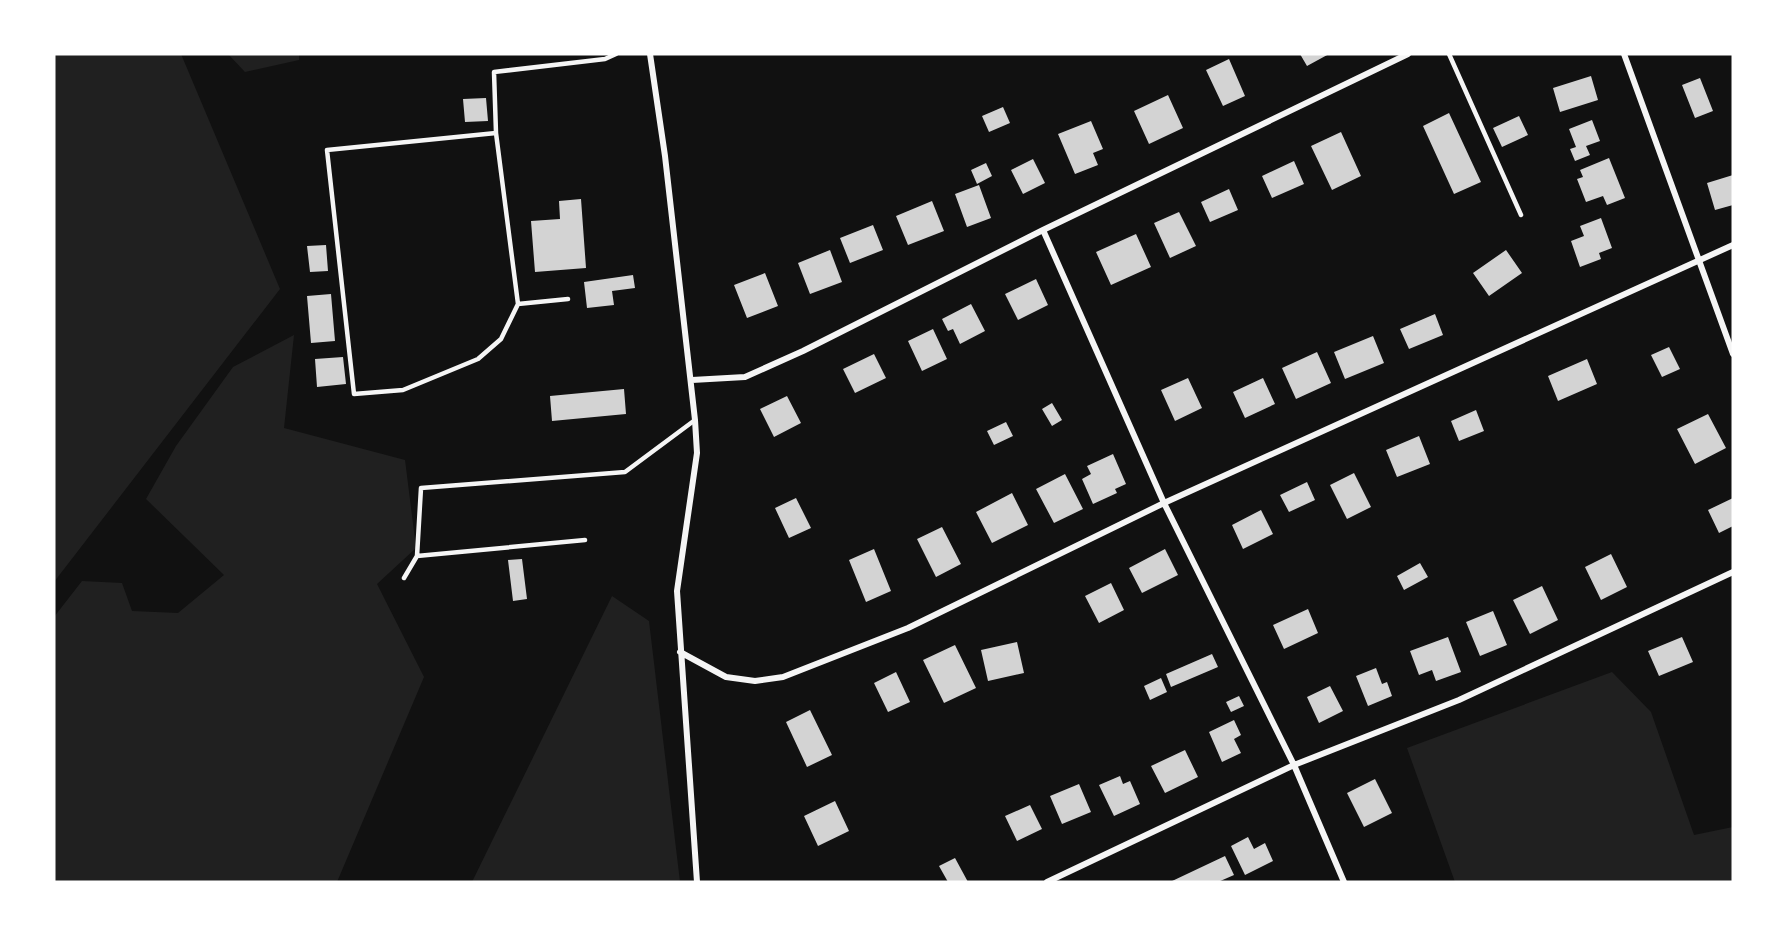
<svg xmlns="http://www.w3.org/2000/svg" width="1787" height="936" viewBox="0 0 1787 936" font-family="'Open Sans',sans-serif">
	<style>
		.green { fill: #202020 }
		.building { fill: #d3d3d3 }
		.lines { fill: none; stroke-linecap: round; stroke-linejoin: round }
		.service { stroke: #f5f5f5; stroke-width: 4.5 }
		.minor { stroke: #f5f5f5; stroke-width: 6 }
	</style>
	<rect width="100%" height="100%" fill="#111"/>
	<!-- green -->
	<path class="green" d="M54 54H181L280 289 54 582Z
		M228 54H299V60L245 72Z
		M294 335 284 428 405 460 416 548 377 584 424 677 337 882H54V617L82 581 122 583 132 611 178 613 224 575 146 499 176 446 233 367Z
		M612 596 649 621 680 882H472Z
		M1612 672 1651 712 1694 835 1733 827V882H1455L1407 748Z"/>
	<!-- building -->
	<path class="building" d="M1300 54H1329L1307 66Z
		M1229 59 1245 96 1223 106 1206 70Z
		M1591 76 1598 100 1560 112 1553 88Z
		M1700 78 1713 111 1695 118 1682 85Z
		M1168 95 1183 128 1149 144 1134 111Z
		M486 98 488 121 465 122 463 99Z
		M1003 107 1010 123 989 132 982 116Z
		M1449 113 1481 182 1454 194 1423 126Z
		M1519 116 1528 135 1502 147 1493 128Z
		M1592 120 1600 141 1586 146 1590 155 1575 161 1570 149 1576 147 1569 129Z
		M1091 121 1103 149 1093 153 1098 165 1075 174 1058 134Z
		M1341 132 1361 176 1332 190 1311 146Z
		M1609 158 1625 198 1607 205 1603 196 1586 202 1577 179 1583 177 1580 170Z
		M1033 159 1045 183 1023 194 1011 170Z
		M1294 161 1304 184 1272 198 1262 176Z
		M986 163 992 176 977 184 971 170Z
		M1733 175V205L1715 210 1707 183Z
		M979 185 991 218 967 227 955 194Z
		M1229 189 1238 210 1210 222 1201 202Z
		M581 199 586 268 535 272 531 221 560 219 559 201Z
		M932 201 944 231 908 245 896 216Z
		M1179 212 1196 246 1170 258 1154 223Z
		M1601 218 1612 248 1599 253 1601 259 1580 267 1571 241 1584 236 1580 226Z
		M873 225 883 250 850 263 840 238Z
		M1136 234 1151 267 1111 285 1096 252Z
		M326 245 328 271 310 272 307 246Z
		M830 250 842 282 810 294 798 263Z
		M1506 250 1522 273 1489 296 1473 273Z
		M765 273 778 306 747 318 734 285Z
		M633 275 635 288 612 291 614 305 587 308 584 282Z
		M1036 279 1048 305 1018 320 1005 294Z
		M331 294 335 341 311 343 307 296Z
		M971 304 985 331 960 344 953 329 948 331 942 319Z
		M1435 314 1443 335 1409 349 1400 329Z
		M933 329 947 359 922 371 908 341Z
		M1373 336 1384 363 1345 379 1334 352Z
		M1669 347 1680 369 1662 377 1651 355Z
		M1317 352 1331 383 1296 399 1282 368Z
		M874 354 886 378 855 393 843 369Z
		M343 357 346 384 317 387 315 359Z
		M1587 359 1597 384 1558 401 1548 376Z
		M1188 378 1202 408 1175 421 1161 390Z
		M1263 378 1275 404 1245 418 1233 392Z
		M624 389 626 414 552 421 550 396Z
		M787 396 801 423 774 437 760 409Z
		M1052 403 1062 420 1052 426 1042 409Z
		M1476 410 1484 431 1459 441 1451 421Z
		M1708 414 1726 448 1695 464 1677 429Z
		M1006 422 1013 436 994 445 987 431Z
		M1419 436 1430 464 1397 477 1386 450Z
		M1113 454 1126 484 1115 489 1117 493 1093 504 1082 479 1091 474 1087 466Z
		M1354 473 1371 507 1347 519 1330 485Z
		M1065 474 1083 509 1054 523 1036 489Z
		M1307 482 1315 500 1289 512 1280 495Z
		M1012 493 1028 525 992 543 976 512Z
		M796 498 811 528 789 538 775 508Z
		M1733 498V526L1719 533 1708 510Z
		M1261 510 1273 534 1243 549 1232 525Z
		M942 527 961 564 936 577 917 539Z
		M874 549 891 591 866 602 849 560Z
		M1165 549 1178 575 1142 593 1129 568Z
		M1611 554 1627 587 1601 600 1585 567Z
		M522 559 527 599 513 601 508 560Z
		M1420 563 1428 577 1404 590 1397 576Z
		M1111 583 1124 610 1099 623 1085 596Z
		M1542 586 1558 620 1530 634 1513 600Z
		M1308 609 1318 633 1284 649 1273 625Z
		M1493 611 1507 645 1480 656 1466 622Z
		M1448 637 1461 672 1436 681 1432 670 1419 675 1410 651Z
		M1682 637 1693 662 1659 676 1648 651Z
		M1017 642 1024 673 988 681 981 650Z
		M955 645 976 688 944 703 923 660Z
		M1212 654 1218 667 1171 687 1166 674Z
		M1376 668 1382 684 1387 682 1392 696 1368 706 1356 676Z
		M896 672 910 702 888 712 874 683Z
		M1161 678 1167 692 1150 700 1144 686Z
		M1330 686 1343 711 1319 723 1307 697Z
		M1239 696 1244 706 1231 712 1226 702Z
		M810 710 832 755 807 767 786 722Z
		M1234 720 1241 735 1234 739 1241 753 1222 762 1209 732Z
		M1185 750 1198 777 1165 793 1151 766Z
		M1120 776 1123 784 1130 781 1140 804 1114 816 1099 785Z
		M1375 779 1392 813 1364 827 1347 793Z
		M1079 784 1091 812 1062 824 1050 796Z
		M835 801 849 831 818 846 804 816Z
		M1030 805 1042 829 1017 841 1005 816Z
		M1248 837 1254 849 1265 843 1273 861 1245 875 1231 846Z
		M1225 856 1234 875 1218 882H1170Z
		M955 858 968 882H948L939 866Z"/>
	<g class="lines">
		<!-- service -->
		<path class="service" d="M1449 54 1521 215
			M496 133 327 150 354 394 403 390 478 359 501 339 518 304 496 133 494 72 605 59 616 54
			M518 304 568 299
			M417 556 585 540
			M404 578 417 556 421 488 625 472 695 420"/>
		<!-- minor -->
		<path class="minor" d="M650 54 665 156 695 420 697 453 677 591 697 882
			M1624 54 1733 354
			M1043 230 1164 503 1294 765 1344 882
			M692 380 745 377 803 351 1043 230 1408 54
			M680 652 726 677 755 681 783 677 908 628 1164 503 1733 245
			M1047 882 1294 765 1459 700 1733 572"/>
	</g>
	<!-- border -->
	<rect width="1787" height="936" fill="none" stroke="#ffffff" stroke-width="111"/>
</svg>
